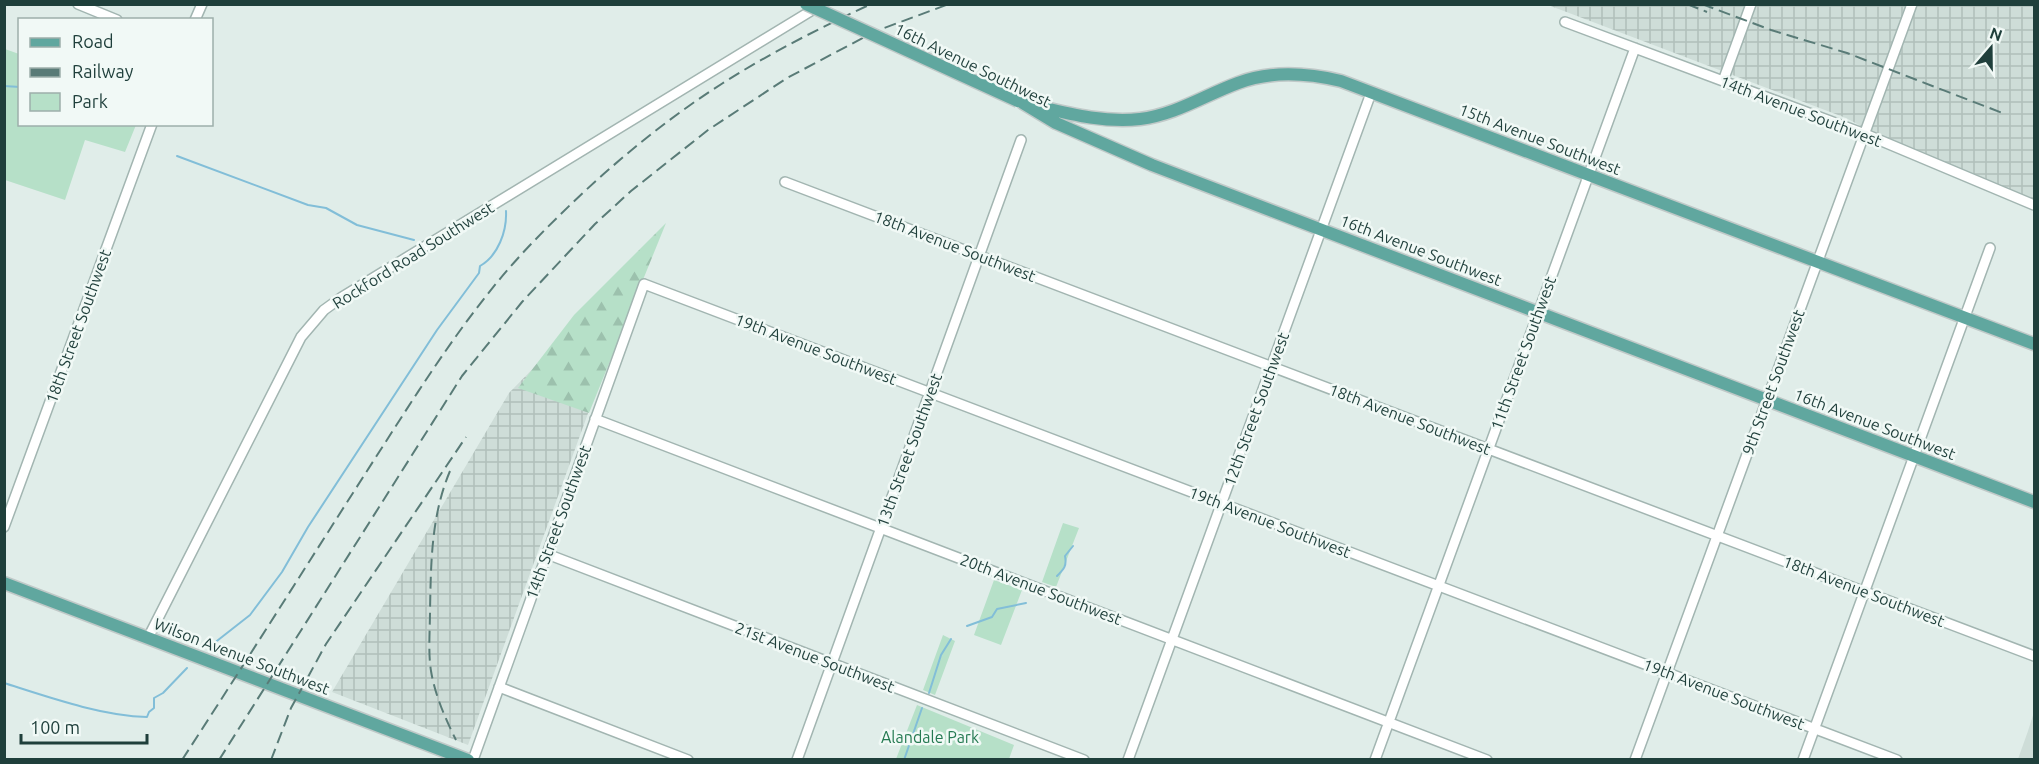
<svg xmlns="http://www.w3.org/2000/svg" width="2039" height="764" viewBox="0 0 2039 764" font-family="Ubuntu,sans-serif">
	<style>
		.built { fill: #ceddd8 }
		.industrial { fill: url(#industrial-grid) }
		.forest { fill: url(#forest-firs) }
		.park { fill: #b6e0c8 }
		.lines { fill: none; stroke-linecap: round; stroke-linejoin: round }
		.stream { stroke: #82bed8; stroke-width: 2 }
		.minor-casing { stroke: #a2b5b1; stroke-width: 12 }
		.major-casing { stroke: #c0c9c8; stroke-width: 15 }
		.minor { stroke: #fff; stroke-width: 9 }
		.major { stroke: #60a79f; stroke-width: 12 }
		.rail { stroke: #597b77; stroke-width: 2; stroke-dasharray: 12 6; stroke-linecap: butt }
		.major-bridge-casing { stroke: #c0c9c8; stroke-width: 15; stroke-linecap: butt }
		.major-bridge { stroke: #60a79f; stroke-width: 12 }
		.labels { text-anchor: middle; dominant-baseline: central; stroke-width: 5; stroke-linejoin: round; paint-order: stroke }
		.street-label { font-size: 16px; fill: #1f3f3b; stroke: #f1f9f6 }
		.park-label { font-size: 16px; fill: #257a52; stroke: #f1f9f6 }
	</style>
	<defs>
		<pattern id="industrial-grid" width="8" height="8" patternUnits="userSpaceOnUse" patternTransform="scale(1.5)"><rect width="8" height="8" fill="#ceddd8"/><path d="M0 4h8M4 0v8" fill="none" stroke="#b0bfba"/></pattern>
		<pattern id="forest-firs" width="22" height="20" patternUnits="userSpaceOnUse" patternTransform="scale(1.5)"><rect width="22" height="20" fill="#b6e0c8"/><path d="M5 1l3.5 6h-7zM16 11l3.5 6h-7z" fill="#9cc1ad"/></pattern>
	</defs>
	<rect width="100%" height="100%" fill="#e0ede9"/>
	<!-- built -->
	<path class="built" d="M2034 712V759H2018L2028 731Z"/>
	<!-- industrial -->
	<path class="industrial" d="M1548 5H2034V200L1872 132 1846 118Z
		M646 253 468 745 332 692 509 393Z"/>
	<!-- forest -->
	<path class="forest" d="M666 223 589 413 518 388 574 315Z"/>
	<!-- park -->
	<path class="park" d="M5 49 19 54 20 124 136 125 125 152 85 140 65 200 5 180Z
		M1063 523 1079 528 1056 587 1042 582Z
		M994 580 1022 590 1001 645 974 635Z
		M943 635 955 641 935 695 923 690Z
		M917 705 1014 745 1009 759H896Z"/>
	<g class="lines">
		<!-- stream -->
		<path class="stream" d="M4 86 20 87
			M177 156 308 205 326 208 357 225 414 240
			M1057 576C1064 569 1067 566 1065 556L1073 546
			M967 626 992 617 997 609 1026 603
			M213 644 250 615 282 572 308 527 437 330 479 273 480 266C498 256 507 231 506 211
			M4 683C48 697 102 716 147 717L149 712 154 708V698L163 693 187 668
			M929 693 941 655 951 639
			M904 760 922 708"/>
		<defs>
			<path id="minor" d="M78 4 117 20
				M195 20 202 4
				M1565 22 1865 134 2034 205
				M1723 81 1751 4
				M785 182 2034 656
				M595 419 1487 760
				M4 527 152 124
				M547 554 1084 760
				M148 638 301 337 324 310 342 297 819 6
				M499 687 688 760
				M473 760 644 284 1897 760
				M797 760 1021 140
				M1128 760 1371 93
				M1375 760 1635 48
				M1635 760 1912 4
				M1803 760 1990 248"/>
			<path id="major" d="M1023 103 1056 123 1152 165 2034 502
				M1036 106C1070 114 1105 123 1140 119 1175 115 1205 95 1238 83 1272 70 1307 73 1341 81L2034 344
				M4 583 468 760"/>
		</defs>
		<!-- minor casing -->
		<use href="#minor" class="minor-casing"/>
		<!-- major casing -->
		<use href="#major" class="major-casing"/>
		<!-- minor -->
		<use href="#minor" class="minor"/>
		<!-- major -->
		<use href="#major" class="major"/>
		<!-- rail -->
		<path class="rail" d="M1687 4 1707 12
			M1702 4 1771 30 1847 53 2005 114
			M450 471C431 516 431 563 430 611 430 631 428 652 431 671 435 695 445 718 456 740
			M182 760C247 660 310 560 374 460 423 384 471 306 534 241 591 182 654 127 723 83 770 53 820 28 871 4
			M219 760 462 376 522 302 595 224 631 191 708 130 787 78 876 31 949 4
			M271 760 291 708 326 644 466 437"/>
		<defs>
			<path id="major-bridge" d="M806 4 1018 101"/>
		</defs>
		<!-- major-bridge casing -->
		<use href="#major-bridge" class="major-bridge-casing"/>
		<!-- major-bridge -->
		<use href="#major-bridge" class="major-bridge"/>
	</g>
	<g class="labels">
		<!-- street labels -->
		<g class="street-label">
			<text transform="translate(973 65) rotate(26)">16th Avenue Southwest</text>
			<text transform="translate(1801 111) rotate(21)">14th Avenue Southwest</text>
			<text transform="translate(1540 139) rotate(21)">15th Avenue Southwest</text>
			<text transform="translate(955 246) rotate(21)">18th Avenue Southwest</text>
			<text transform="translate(1421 250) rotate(21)">16th Avenue Southwest</text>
			<text transform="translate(413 255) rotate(-32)">Rockford Road Southwest</text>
			<text transform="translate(78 326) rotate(-70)">18th Street Southwest</text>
			<text transform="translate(816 349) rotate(21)">19th Avenue Southwest</text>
			<text transform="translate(1523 353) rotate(-70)">11th Street Southwest</text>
			<text transform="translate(1773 382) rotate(-70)">9th Street Southwest</text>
			<text transform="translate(1256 409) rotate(-70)">12th Street Southwest</text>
			<text transform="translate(1410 419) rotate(21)">18th Avenue Southwest</text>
			<text transform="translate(1875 424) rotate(21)">16th Avenue Southwest</text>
			<text transform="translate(909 450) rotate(-70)">13th Street Southwest</text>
			<text transform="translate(558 522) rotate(-70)">14th Street Southwest</text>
			<text transform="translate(1270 522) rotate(21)">19th Avenue Southwest</text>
			<text transform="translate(1041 589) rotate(21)">20th Avenue Southwest</text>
			<text transform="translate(1864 591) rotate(21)">18th Avenue Southwest</text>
			<text transform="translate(242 656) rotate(21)">Wilson Avenue Southwest</text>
			<text transform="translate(815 657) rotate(21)">21st Avenue Southwest</text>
			<text transform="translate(1724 694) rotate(21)">19th Avenue Southwest</text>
		</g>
		<!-- park labels -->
		<g class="park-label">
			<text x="930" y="737">Alandale Park</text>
		</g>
	</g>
	<!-- border -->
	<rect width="2039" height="764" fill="none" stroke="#1f3f3b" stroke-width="12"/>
	<!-- legend -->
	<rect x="18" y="18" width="195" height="108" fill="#f1f9f6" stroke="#9dafab" stroke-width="1.5"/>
	<rect x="30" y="38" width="30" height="9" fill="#60a79f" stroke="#9dafab" stroke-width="1.5"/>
	<text x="72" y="48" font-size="18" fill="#1f3f3b">Road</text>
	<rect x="30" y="68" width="30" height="9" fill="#597b77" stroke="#9dafab" stroke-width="1.5"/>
	<text x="72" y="78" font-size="18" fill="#1f3f3b">Railway</text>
	<rect x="30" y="93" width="30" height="18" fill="#b6e0c8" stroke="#9dafab" stroke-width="1.5"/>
	<text x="72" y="108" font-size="18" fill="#1f3f3b">Park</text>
	<!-- north arrow -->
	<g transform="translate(1991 48) rotate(20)" stroke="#f1f9f6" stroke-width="4.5" paint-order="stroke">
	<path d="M0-4.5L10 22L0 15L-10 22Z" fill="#1f3f3b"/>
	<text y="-9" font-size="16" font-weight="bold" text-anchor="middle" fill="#1f3f3b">N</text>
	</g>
	<!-- scale -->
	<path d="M21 734v9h126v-9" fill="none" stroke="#1f3f3b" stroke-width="3"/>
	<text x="30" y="734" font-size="18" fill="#1f3f3b" stroke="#f1f9f6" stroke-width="4.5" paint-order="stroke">100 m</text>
</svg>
